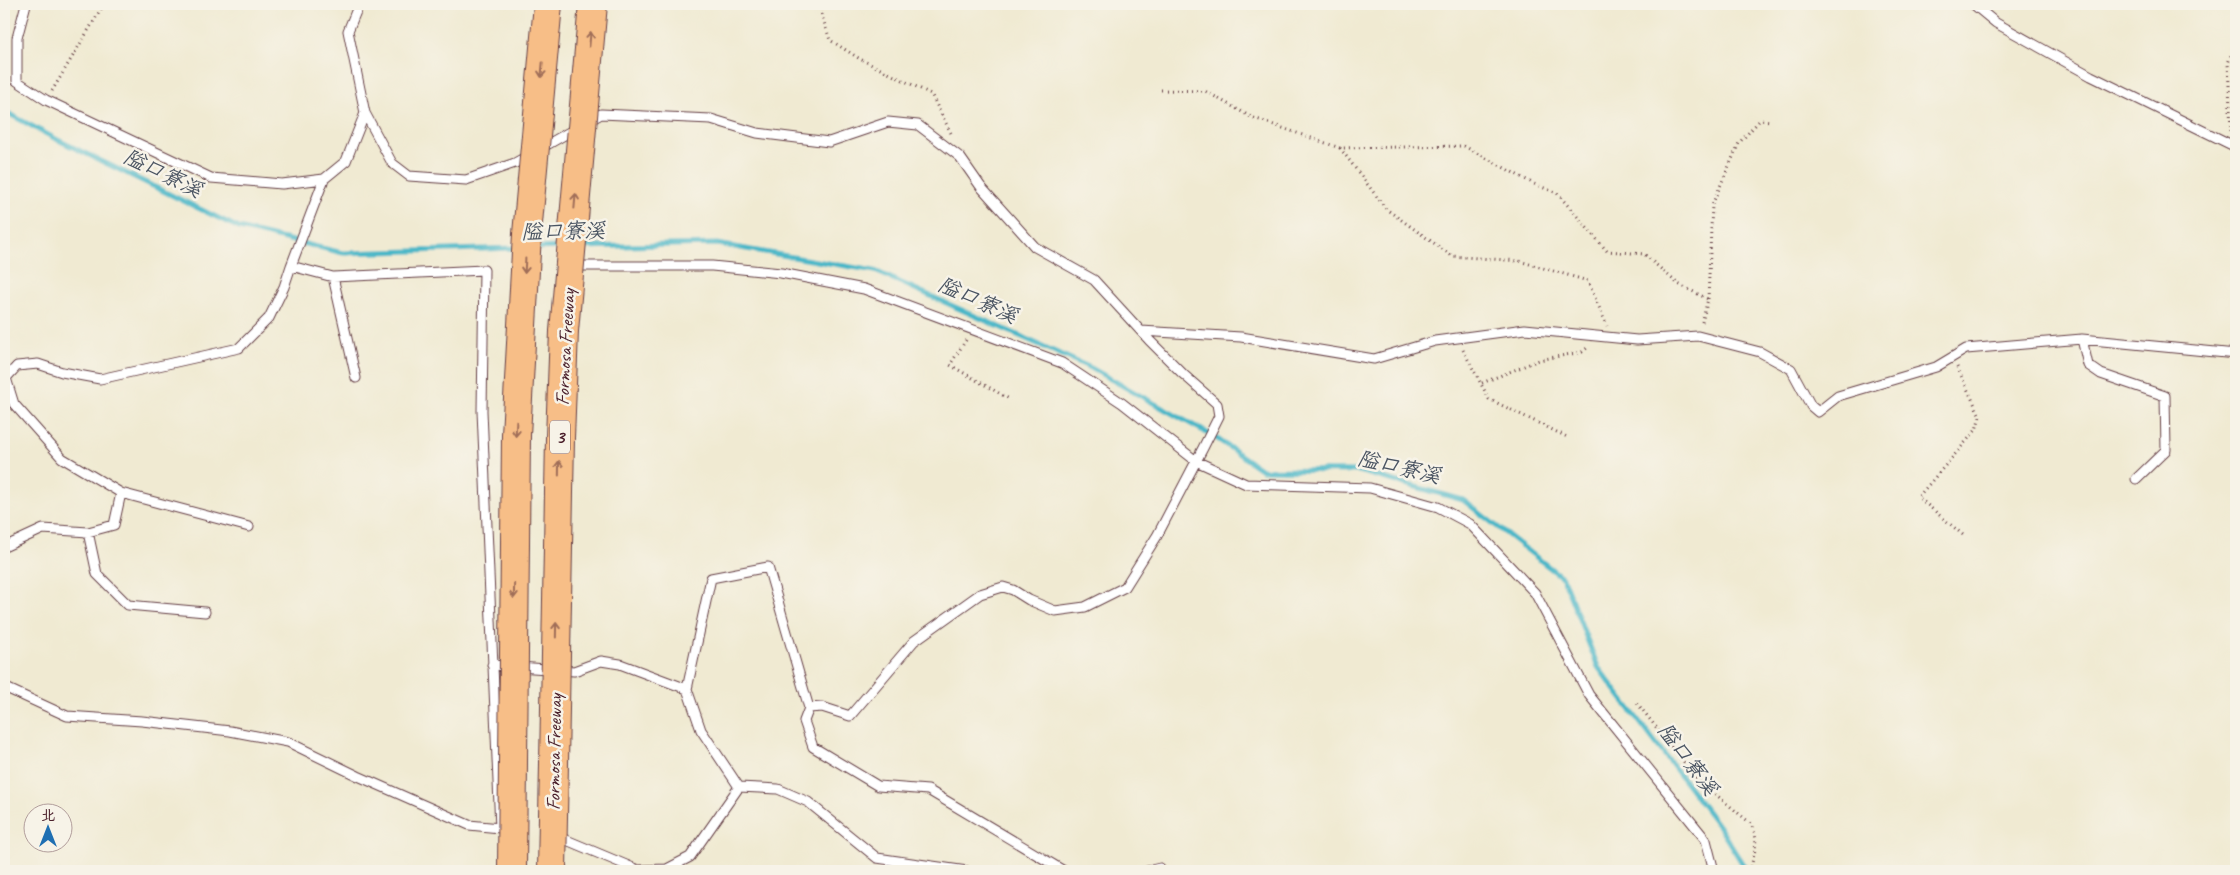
<svg xmlns="http://www.w3.org/2000/svg" width="2240" height="875" viewBox="0 0 2240 875" font-family="Caveat,'LXGW WenKai TC',sans-serif">
	<style>
		.lines { fill: none; stroke-linecap: round; stroke-linejoin: round }
		.stream { stroke: #4bb7c8; stroke-width: 5 }
		.service-casing { stroke: #633d44; stroke-width: 11 }
		.path { stroke: #633d44; stroke-width: 3; stroke-dasharray: 1 4; stroke-linecap: butt }
		.service { stroke: #fff; stroke-width: 9 }
		.motorway-bridge-casing { stroke: #633d44; stroke-width: 30; stroke-linecap: butt }
		.motorway-bridge { stroke: #f7be87; stroke-width: 28 }
		.oneway { stroke: #a06e59 }
		.labels { text-anchor: middle; dominant-baseline: central; stroke-width: 5; stroke-linejoin: round; paint-order: stroke }
		.shield { fill: #f7f3e8; stroke: #7e5f64; stroke-width: 1 }
		.shield-label { font-size: 19px; font-weight: bold; fill: #4a1f2b }
		.street-label { font-size: 20px; fill: #4a1f2b; stroke: #f7f3e8 }
		.water-label { font-size: 21px; font-style: italic; fill: #4a5462; stroke: #f7f3e8 }
	</style>
	<rect width="100%" height="100%" fill="#f7f3e8"/>
	<filter id="ink" filterUnits="userSpaceOnUse"><feTurbulence type="fractalNoise" baseFrequency=".02" numOctaves="2"/><feDisplacementMap in="SourceGraphic" scale="10" xChannelSelector="R" yChannelSelector="G"/><feConvolveMatrix kernelMatrix="1 2 1 2 8 2 1 2 1" color-interpolation-filters="sRGB"/></filter>
	<filter id="wash" filterUnits="userSpaceOnUse"><feTurbulence type="fractalNoise" baseFrequency=".0096" numOctaves="4" result="noise"/><feDisplacementMap in="SourceGraphic" scale="20" xChannelSelector="R" yChannelSelector="G"/><feGaussianBlur stdDeviation="1.12" result="paint"/><feColorMatrix in="noise" values="0 0 0 0 0 0 0 0 0 0 0 0 0 0 0 0 0 1.4 0 .05"/><feComposite in="paint" operator="in"/></filter>
	<g filter="url(#wash)">
		<rect width="100%" height="100%" fill="#f0ead2"/>
		<g class="lines">
			<!-- stream -->
			<path class="stream" d="M4 111 54 138 239 228 343 253 518 248
				M579 247 717 244 875 271 1091 368 1216 438 1262 470 1358 471 1463 500 1563 578 1598 667 1720 828 1747 871
				M534 248 563 247"/>
		</g>
	</g>
	<g filter="url(#ink)">
		<g class="lines">
			<defs>
				<path id="service" d="M26 4 17 38V81L46 100 211 178 282 184 324 179 346 161 365 113 348 31 359 4
					M1973 4 1996 23 2091 76 2236 147
					M365 113 392 163 409 176 466 180 515 163 601 114 711 119 757 133 829 142 888 122 918 125 960 157 981 187 1035 247 1094 280 1149 340 1183 374 1217 404 1219 416 1203 448 1157 536 1125 587 1085 607 1055 611 1029 600 1013 590 1003 587 980 594 914 641 850 716 822 707 809 708 804 721 813 747 878 786 928 790 1064 871
					M291 266 324 179
					M584 266H712L781 273 864 289 1062 363 1122 403 1196 461 1246 484 1370 488 1438 507 1470 524 1535 593 1589 695 1706 840 1714 871
					M333 277 356 378
					M1141 331 1241 337 1374 359 1435 341 1525 329 1637 340 1698 336 1760 352 1791 369 1811 406 1818 412 1838 396 1936 367 1966 349 2082 339 2236 354
					M2082 339 2088 365 2101 374 2165 396 2166 450 2136 479
					M121 493 249 527
					M88 532 97 574 128 605 205 612
					M4 547 43 529 88 532 114 525 121 493 62 458 14 404 6 378 17 366 38 364 62 372 100 379 239 348 269 318 284 287 291 266 333 277 484 270 482 411 500 828 469 825 358 776 288 742 230 731 142 721 67 716 4 687
					M492 665 574 671 601 661 620 664 687 689
					M739 787 701 730 687 689 711 578 768 567 809 708
					M564 839 638 870 667 869 690 857 739 787 778 789 808 802 877 858 967 871
					M1147 871 1160 868"/>
			</defs>
			<!-- service casing -->
			<use href="#service" class="service-casing"/>
			<!-- path -->
			<path class="path" d="M822 4 821 13 830 40 860 59 931 94 952 135
				M1161 90 1205 91 1251 117 1340 148 1464 146 1534 184 1557 193 1607 251 1644 254 1678 284 1708 299 1701 326
				M52 91 104 4
				M2231 131 2228 63 2236 43
				M1340 148 1386 209 1452 256 1519 261 1588 281 1607 326
				M1708 299 1712 205 1739 143 1760 120 1772 121
				M966 340 950 365 1011 400
				M1463 350 1489 399 1567 437
				M1957 367 1980 416 1976 430 1918 497 1963 535
				M1482 383 1539 360 1582 352 1587 348
				M1637 703 1697 779 1749 822C1761 838 1754 853 1750 871"/>
			<!-- service -->
			<use href="#service" class="service"/>
			<defs>
				<path id="motorway-bridge" d="M512 871 516 435 527 234 548 4
					M552 871 560 438 564 331 593 4"/>
			</defs>
			<!-- motorway-bridge casing -->
			<use href="#motorway-bridge" class="motorway-bridge-casing"/>
			<!-- motorway-bridge -->
			<use href="#motorway-bridge" class="motorway-bridge"/>
		</g>
		<!-- one-way arrows -->
		<defs><path id="oneway-shaft" d="M-6 0H5M1.5-3L5.5 0L1.5 3" fill="none" stroke-width="1.6" stroke-linecap="round" stroke-linejoin="round" transform="scale(1.25)"/></defs>
		<g class="oneway">
			<use href="#oneway-shaft" transform="translate(590 39) rotate(-85)"/>
			<use href="#oneway-shaft" transform="translate(542 70) rotate(95)"/>
			<use href="#oneway-shaft" transform="translate(575 201) rotate(-85)"/>
			<use href="#oneway-shaft" transform="translate(525 266) rotate(93)"/>
			<use href="#oneway-shaft" transform="translate(516 429) rotate(93)"/>
			<use href="#oneway-shaft" transform="translate(559 468) rotate(-89)"/>
			<use href="#oneway-shaft" transform="translate(514 591) rotate(91)"/>
			<use href="#oneway-shaft" transform="translate(556 630) rotate(-89)"/>
		</g>
	</g>
	<g class="labels">
		<!-- shield labels -->
		<rect class="shield" x="550" y="420.5" width="20" height="33" rx="4"/>
		<g class="shield-label">
			<text x="560" y="437">3</text>
		</g>
		<!-- street labels -->
		<g class="street-label">
			<text transform="translate(565 347) rotate(-87)">Formosa Freeway</text>
			<text transform="translate(554 752) rotate(-89)">Formosa Freeway</text>
		</g>
		<!-- water labels -->
		<g class="water-label">
			<text transform="translate(163 173) rotate(26)">隘口寮溪</text>
			<text transform="translate(563 231) rotate(-1)">隘口寮溪</text>
			<text transform="translate(978 300) rotate(24)">隘口寮溪</text>
			<text transform="translate(1399 467) rotate(13)">隘口寮溪</text>
			<text transform="translate(1688 759) rotate(53)">隘口寮溪</text>
		</g>
	</g>
	<!-- margin -->
	<rect width="2240" height="875" fill="none" stroke="#f7f3e8" stroke-width="20"/>
	<!-- north arrow -->
	<g transform="translate(48 828)"><circle r="24" fill="#f7f3e8" stroke="#b29e9c"/>
	<path d="M0-4L9 19L0 12L-9 19Z" fill="#1f6fb2"/>
	<text y="-8" font-size="14" font-weight="bold" text-anchor="middle" fill="#4a1f2b">北</text>
	</g>
</svg>
